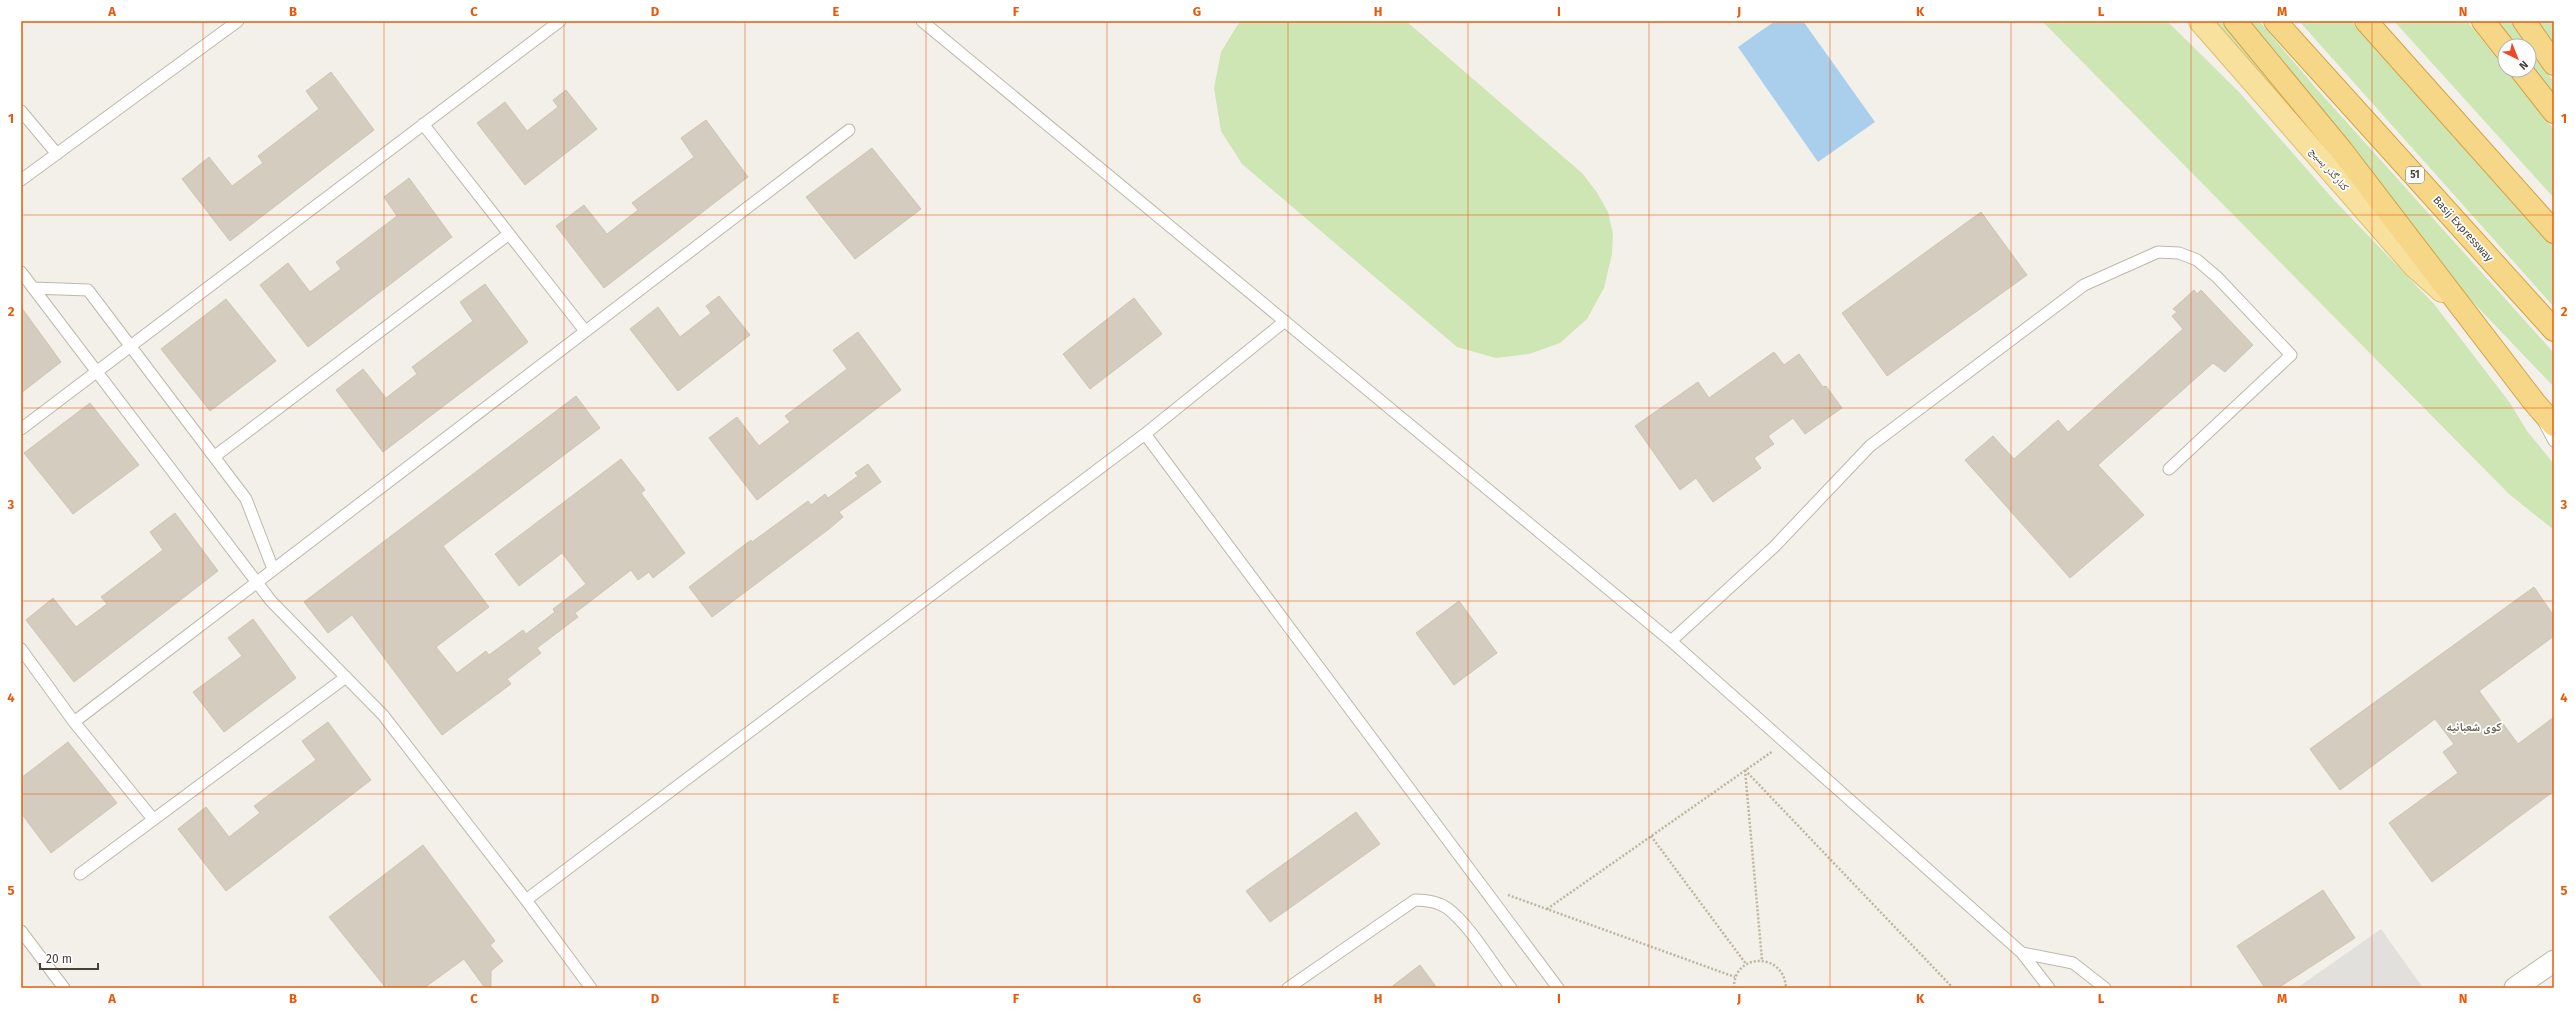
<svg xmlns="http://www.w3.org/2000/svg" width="2575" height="1009" viewBox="0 0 2575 1009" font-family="'Fira Sans','Noto Naskh Arabic',sans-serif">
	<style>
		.green { fill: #cee5b4 }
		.parking { fill: #e2e0dd }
		.water { fill: #a9cfec }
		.building { fill: #d4ccbf; stroke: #cfc4b2 }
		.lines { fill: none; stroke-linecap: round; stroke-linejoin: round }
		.service-casing { stroke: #beb8ac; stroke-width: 13 }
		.minor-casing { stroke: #beb8ac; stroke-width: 23 }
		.primary-casing { stroke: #ddbe6d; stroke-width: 24 }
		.trunk-casing { stroke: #d4a242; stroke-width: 24 }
		.path { stroke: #bfb49e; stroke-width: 2.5; stroke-dasharray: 2 2; stroke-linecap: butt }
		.service { stroke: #fff; stroke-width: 11 }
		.minor { stroke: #fff; stroke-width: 21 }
		.primary { stroke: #f8e19d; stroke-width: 22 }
		.trunk { stroke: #f6d788; stroke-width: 22 }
		.grid { fill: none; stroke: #e8590c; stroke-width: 1; stroke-opacity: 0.55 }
		.labels { text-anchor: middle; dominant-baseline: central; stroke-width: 3.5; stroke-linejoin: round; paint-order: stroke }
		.shield { fill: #fff; stroke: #7e7a74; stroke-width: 1 }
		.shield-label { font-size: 10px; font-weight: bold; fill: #474138 }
		.street-label { font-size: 11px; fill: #474138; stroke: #fff }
		.neighbourhood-label { font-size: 12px; font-weight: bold; fill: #695f4f; stroke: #fff }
		.neatline { fill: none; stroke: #e8590c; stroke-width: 1.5 }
		.grid-label { font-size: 13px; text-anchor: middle; font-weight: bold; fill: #e8590c }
	</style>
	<rect width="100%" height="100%" fill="#f3f0e9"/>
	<!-- green -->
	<path class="green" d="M1240 21H1406L1582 173 1596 191 1608 212 1613 234 1612 254 1604 288 1587 319 1560 343 1529 354 1496 358 1457 347 1242 164 1221 131 1214 88 1221 52Z
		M2042 21H2167L2239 92 2334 200 2434 304 2510 403 2527 431 2554 464V530L2509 494Z
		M2213 21H2228L2419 260Z
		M2244 21H2259L2315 87 2554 353V387L2468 297Z
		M2299 21H2351L2554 245V307Z
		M2394 21H2467L2554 130V198Z
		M2494 21H2511L2554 82V96L2529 65V46H2514Z
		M2536 21H2554V48Z"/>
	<!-- parking -->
	<path class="parking" d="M2381 929 2423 988H2297L2364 941Z"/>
	<!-- water -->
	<path class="water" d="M1775 21H1803L1875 122 1818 162 1738 47Z"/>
	<!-- building -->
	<path class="building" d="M331 72 374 130 230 241 182 179 209 157 232 186 263 163 258 156 319 109 306 91Z
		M566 90 597 129 525 185 477 123 505 102 527 131 558 107 553 100Z
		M706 120 748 177 604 288 556 226 584 205 607 234 638 210 632 203 694 157 681 138Z
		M872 148 921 209 855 259 806 197Z
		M409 178 452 237 308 347 260 285 288 263 310 292 341 269 336 262 397 216 384 197Z
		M1981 212 2027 275 1887 376 1842 313Z
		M485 284 528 342 383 452 336 390 363 369 386 398 417 374 412 367 473 321 460 302Z
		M2194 290 2197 294 2201 290 2253 345 2225 372 2213 363 2098 465 2144 515 2070 578 1965 460 1993 436 2014 459 2058 420 2068 432 2183 329 2172 316 2177 312 2173 309Z
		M719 296 750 335 678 391 630 329 658 307 680 337 711 313 706 306Z
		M1134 298 1162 334 1090 389 1063 354Z
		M226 299 276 361 210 411 161 349Z
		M21 307 61 362 21 393Z
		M858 332 901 390 757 500 709 438 737 417 759 446 790 422 785 416 847 369 833 350Z
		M1774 352 1784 365 1799 354 1823 387 1826 386 1842 408 1805 434 1793 418 1768 436 1774 444 1754 458 1761 468 1713 502 1696 478 1680 490 1635 426 1698 382 1709 398Z
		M576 396 600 428 443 546 489 607 436 647 457 673 486 651 489 655 523 630 526 634 555 612 553 609 586 584 562 553 519 586 495 554 621 459 645 490 641 493 685 553 653 578 649 572 638 580 631 570 575 613 578 617 537 648 541 653 507 679 511 684 442 735 352 615 328 633 304 602Z
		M90 403 139 465 73 514 24 453Z
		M868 464 881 482 839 512 843 517 829 529 712 617 689 587 751 540 752 542 808 501 811 505 825 494 828 498 858 476 855 473Z
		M175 513 218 571 74 682 26 620 53 598 76 627 107 604 101 597 163 550 150 532Z
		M2534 587 2554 616V636L2479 691 2518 744 2554 717V791L2432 882 2389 823 2458 773 2443 752 2454 744 2435 719 2340 790 2310 749Z
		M1459 601 1497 653 1454 685 1416 633Z
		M253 619 296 678 224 732 193 692 242 656 228 638Z
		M328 722 371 780 226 891 178 829 206 807 229 837 260 813 254 806 316 760 302 741Z
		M68 742 117 803 51 853 21 813V778Z
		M1356 812 1380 844 1270 922 1246 891Z
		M423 845 495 941 490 945 503 961 491 971V988H485L464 959 424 988H386L329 917Z
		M2323 890 2355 938 2278 988H2265L2237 946Z
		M1420 965 1437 988H1390Z"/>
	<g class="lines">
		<defs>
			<path id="service" d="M922 21 1671 641 2022 953 2049 988
				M21 111 57 154
				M423 124 585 331
				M21 180 238 21
				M21 272 271 601 383 715 526 900 591 988
				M33 288 88 290 246 499 273 569
				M2544 422 2554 441
				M21 429 560 21
				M1145 434 1558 988
				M215 456 509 234
				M1671 641 1774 547 1870 446 2084 285 2158 252 2179 253 2197 260 2217 277 2291 355 2169 469
				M21 649 74 722 153 819
				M74 722 849 130
				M80 874 346 677
				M526 900 1145 434 1285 321
				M21 931 64 988
				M2022 953 2073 963 2105 988
				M1288 988 1415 900C1426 900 1437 901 1447 908 1471 926 1492 964 1511 988"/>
			<path id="minor" d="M2515 988 2554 961"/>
			<path id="primary" d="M2200 21 2414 266 2442 291"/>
			<path id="trunk" d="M2235 21 2342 151 2534 402 2554 425
				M2275 21 2554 330
				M2366 21 2554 232
				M2483 21 2505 49
				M2524 21 2554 64
				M2521 70 2554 112"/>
		</defs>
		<!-- service casing -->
		<use href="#service" class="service-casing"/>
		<!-- minor casing -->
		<use href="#minor" class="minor-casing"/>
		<!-- primary casing -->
		<use href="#primary" class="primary-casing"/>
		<!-- trunk casing -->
		<use href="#trunk" class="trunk-casing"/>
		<!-- path -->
		<path class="path" d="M1745 770 1953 988
			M1745 770 1762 960
			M1651 836 1746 964
			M1508 895 1735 977
			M1547 909 1773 751
			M1734 988C1733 953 1784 951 1786 988"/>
		<!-- service -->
		<use href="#service" class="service"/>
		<!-- minor -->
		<use href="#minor" class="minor"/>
		<!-- primary -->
		<use href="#primary" class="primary"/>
		<!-- trunk -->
		<use href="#trunk" class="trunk"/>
	</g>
	<!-- grid -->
	<path class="grid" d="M203 21V988M384 21V988M564 21V988M745 21V988M926 21V988M1107 21V988M1288 21V988M1468 21V988M1649 21V988M1830 21V988M2011 21V988M2191 21V988M2372 21V988M21 215H2554M21 408H2554M21 601H2554M21 794H2554"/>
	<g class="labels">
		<!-- shield labels -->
		<rect class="shield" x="2406" y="167" width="18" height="16" rx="3"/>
		<g class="shield-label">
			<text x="2415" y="175">51</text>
		</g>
		<!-- street labels -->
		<g class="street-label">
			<text transform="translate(2329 169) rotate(49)">کنارگذر بسیج</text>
			<text transform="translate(2463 229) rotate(48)">Basij Expressway</text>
		</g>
		<!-- neighbourhood labels -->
		<g class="neighbourhood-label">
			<text x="2474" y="727">کوی شعبانیه</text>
		</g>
	</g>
	<!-- border -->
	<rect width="2575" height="1009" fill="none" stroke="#ffffff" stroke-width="44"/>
	<!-- north arrow -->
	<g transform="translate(2517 58) rotate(137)"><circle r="19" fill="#ffffff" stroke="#b5b3af"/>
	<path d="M0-3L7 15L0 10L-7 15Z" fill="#ed4926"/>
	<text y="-6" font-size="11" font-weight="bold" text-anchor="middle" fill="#474138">N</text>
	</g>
	<!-- scale -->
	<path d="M40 963v6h58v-6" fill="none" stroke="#474138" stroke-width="2"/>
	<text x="46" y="963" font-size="12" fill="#474138" stroke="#ffffff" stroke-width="3" paint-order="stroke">20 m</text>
	<rect x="22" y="22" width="2531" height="965" class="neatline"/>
	<g class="grid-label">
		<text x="112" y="16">A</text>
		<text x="293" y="16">B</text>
		<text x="474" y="16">C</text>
		<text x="655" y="16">D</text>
		<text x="836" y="16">E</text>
		<text x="1016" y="16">F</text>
		<text x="1197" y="16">G</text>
		<text x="1378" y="16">H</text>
		<text x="1559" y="16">I</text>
		<text x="1739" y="16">J</text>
		<text x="1920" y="16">K</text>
		<text x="2101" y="16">L</text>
		<text x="2282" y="16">M</text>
		<text x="2463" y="16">N</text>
		<text x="11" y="123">1</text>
		<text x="2564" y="123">1</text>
		<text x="11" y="316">2</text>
		<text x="2564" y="316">2</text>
		<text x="11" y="509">3</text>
		<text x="2564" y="509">3</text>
		<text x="11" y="702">4</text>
		<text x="2564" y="702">4</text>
		<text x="11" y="895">5</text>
		<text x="2564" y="895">5</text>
		<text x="112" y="1003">A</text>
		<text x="293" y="1003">B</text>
		<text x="474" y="1003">C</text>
		<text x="655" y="1003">D</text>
		<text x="836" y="1003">E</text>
		<text x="1016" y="1003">F</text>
		<text x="1197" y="1003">G</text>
		<text x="1378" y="1003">H</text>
		<text x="1559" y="1003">I</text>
		<text x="1739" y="1003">J</text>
		<text x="1920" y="1003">K</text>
		<text x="2101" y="1003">L</text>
		<text x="2282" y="1003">M</text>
		<text x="2463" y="1003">N</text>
	</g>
</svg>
